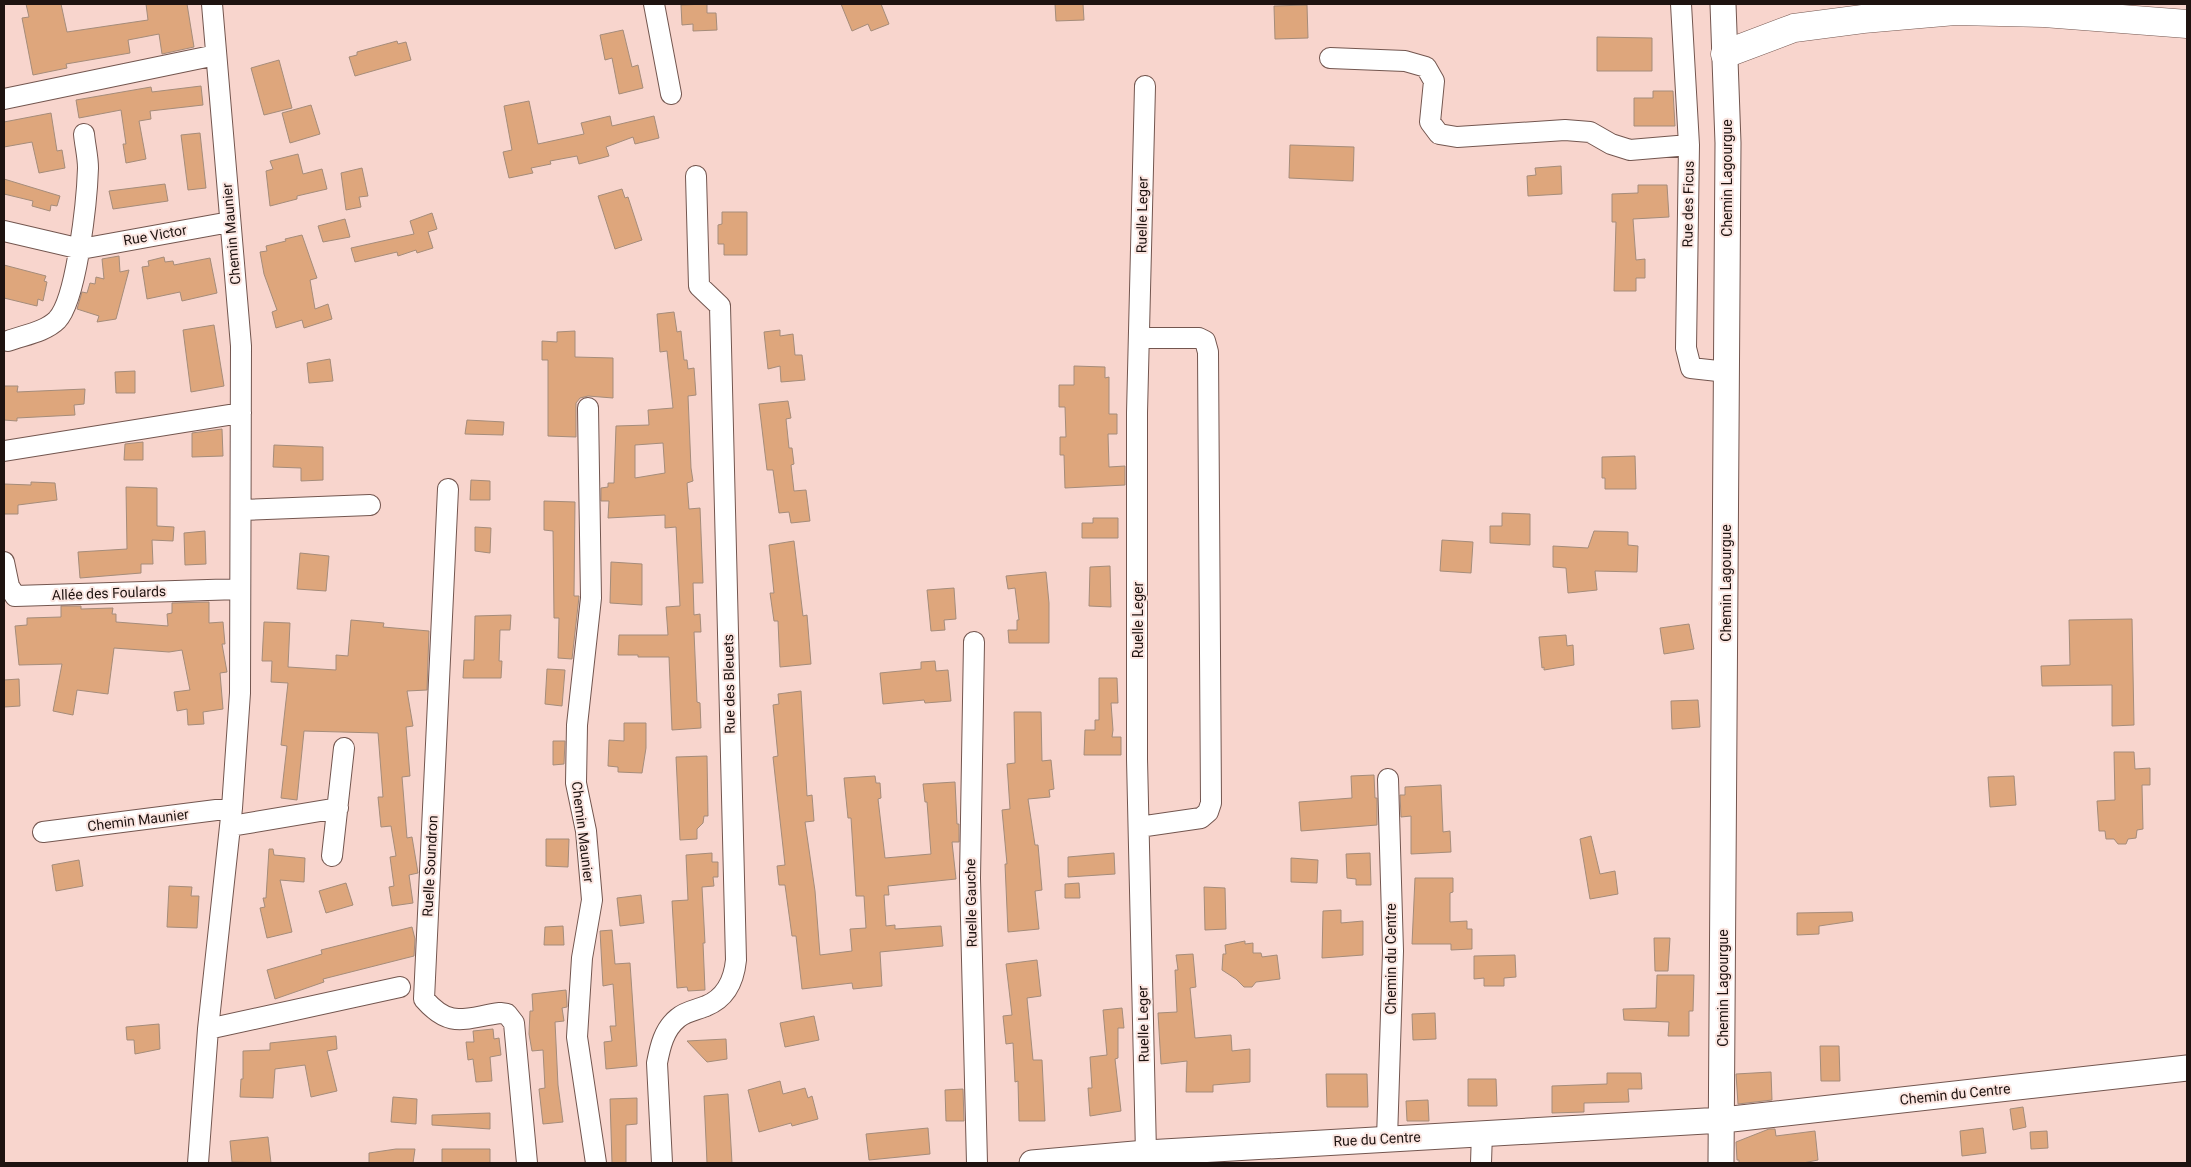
<svg xmlns="http://www.w3.org/2000/svg" width="2191" height="1167" viewBox="0 0 2191 1167" font-family="Roboto,sans-serif">
	<style>
		.building { fill: #dea67c; stroke: #a58c7a; fill-rule: evenodd }
		.lines { fill: none; stroke-linecap: round; stroke-linejoin: round }
		.minor-casing { stroke: #73564f; stroke-width: 22 }
		.tertiary-casing { stroke: #73564f; stroke-width: 27 }
		.trunk-casing { stroke: #73564f; stroke-width: 29 }
		.minor { stroke: #fff; stroke-width: 20 }
		.tertiary { stroke: #fff; stroke-width: 25 }
		.trunk { stroke: #fff; stroke-width: 28 }
		.labels { text-anchor: middle; dominant-baseline: central; stroke-width: 4; stroke-linejoin: round; paint-order: stroke }
		.street-label { font-size: 14px; fill: #1e1310; stroke: #fbe6e1 }
	</style>
	<rect width="100%" height="100%" fill="#f8d5cd"/>
	<!-- building -->
	<path class="building" d="M26 4H61L67 32 148 20 146 4H187L194 47 162 54 159 34 128 40 130 53 66 64 67 68 33 75 22 18 29 17Z
		M707 4V13H716L717 30 693 31V24L682 25 681 5Z
		M841 4H881L889 24 871 31 868 24 852 31Z
		M1055 4H1083L1084 20 1056 21Z
		M1307 5 1308 38 1275 39 1274 6Z
		M623 30 632 67 638 65 643 88 619 94 612 58 605 60 600 35Z
		M1597 37 1652 38V71H1597Z
		M397 41 398 44 406 42 411 60 355 76 349 57 357 55V52Z
		M279 60 292 108 264 115 251 68Z
		M201 86 203 105 150 111 151 119 139 121 146 159 126 163 123 144H126L121 110 79 118 76 100 151 87 152 92Z
		M1653 91H1673L1675 126H1634V98H1653Z
		M529 101 538 144 584 134 581 123 610 116 612 126 654 116 659 138 635 144 633 137 606 147 609 156 579 164 577 156 550 161 551 164 531 168 533 173 509 178 503 152 512 150 504 106Z
		M311 105 320 134 290 143 282 113Z
		M51 113 57 151 62 150 65 168 39 173 32 142 4 147V122Z
		M200 133 206 188 188 190 181 135Z
		M1290 145 1354 147 1353 181 1289 178Z
		M298 154 303 174 322 169 327 189 297 196V199L270 206 266 171 273 169 270 161Z
		M1561 166 1562 194 1528 196 1527 176 1536 175 1535 168Z
		M362 168 368 196 359 197 361 207 346 210 341 173Z
		M4 179 60 196 57 206 51 205 50 211 32 206 33 201 4 194Z
		M165 184 168 201 113 209 109 191Z
		M1638 185H1667L1669 217 1633 219 1636 260 1645 259V278H1636V291H1614L1616 222H1612V194L1638 193Z
		M622 189 625 198 628 197 642 240 615 249 598 196Z
		M722 212H747V255H724V244H718V225L722 224Z
		M432 213 437 229 428 232 433 248 417 253 416 250 398 256 397 252 355 262 351 248 414 234 410 221Z
		M345 219 350 237 323 242 318 226Z
		M302 235 317 278 310 280 315 309 328 304 332 319 304 328 302 320 276 328 272 312 277 310 264 274 260 252 267 251 266 246 286 241 285 239Z
		M119 256 120 272 129 270 116 319 97 322 99 316 77 309 82 292 87 293 90 283 95 284 96 277 104 279 102 259Z
		M164 257 165 262 173 261 174 265 210 258 217 293 182 301 180 292 147 299 142 267 149 266 148 261Z
		M4 265 46 276 44 281 47 282 43 301 38 299 37 306 4 298Z
		M674 312 677 332 681 331 684 360H687L688 369 694 368 696 395 688 396 691 468 693 481 687 483 689 509 700 508 703 583H693L694 615 700 614 701 632H694L697 702 700 703 701 728 672 730 669 657H638V655H618L619 635H668L666 607 680 606 676 527 665 528V515L608 518 609 501H601V488L608 487V483H614L616 426 649 425 648 410 673 408 667 351 660 352 657 314ZM663 443 665 473 635 478V445Z
		M214 325 224 386 191 392 183 330Z
		M780 330V336L793 334 795 355H802L805 380 781 382 780 366 768 369 764 332Z
		M575 331V357L613 358V398L588 396 580 398 576 403V437L548 436V360H542V341L557 342V332Z
		M330 359 333 381 309 383 307 363Z
		M1074 366 1105 367V378L1109 377V414H1117V434H1108L1109 467 1125 466V485L1065 488 1064 455H1060V437H1066L1065 407H1059V385H1074Z
		M135 371V393H116L115 372Z
		M4 386H18L17 392 85 389 84 404 74 405 75 415 17 418V421L4 420Z
		M788 401 791 418 786 419 789 448H792L794 464 791 465 794 491 806 490 810 521 791 523 789 512 779 513 773 470H767L759 404Z
		M467 420 504 422 503 435 465 434Z
		M222 429 223 456 192 457V433Z
		M143 442V460H124L125 444Z
		M274 445 323 447V480L301 481V468L273 467Z
		M1635 456 1636 489H1605V478H1602V457Z
		M471 480 490 481V500H470Z
		M31 482 55 483 57 500 18 505V514H4V484L31 485Z
		M126 487 157 488V526L174 527 173 541 152 540 153 564H141V573L80 578 78 552 127 549Z
		M544 501 575 502 574 596H579V597L572 659 558 658 559 618H554L553 531 544 530Z
		M1502 513 1530 514V545L1490 543V526H1502Z
		M1093 518H1118V538H1082V523H1093Z
		M475 527 491 528 490 553 475 551Z
		M205 531 206 564 185 565 184 533Z
		M1594 531 1628 532V545L1638 546 1637 572 1595 571 1597 590 1568 593 1566 568 1553 567V546L1588 548Z
		M1442 540 1473 542 1471 573 1440 571Z
		M794 541 803 616 807 615 811 664 780 667 778 621H774L770 593H774L769 545Z
		M300 553 329 556 326 591 297 589Z
		M611 562 642 564V605L610 603Z
		M1110 566 1111 607 1089 606 1090 567Z
		M1046 572 1049 603V643H1009L1008 630H1017V620H1019L1015 588 1008 589 1006 576Z
		M954 588 956 619 944 620 945 630 931 631 927 590Z
		M209 602V623L223 622 225 644H222L227 672 220 673 223 709 203 712 204 724 188 725 187 709 177 711 174 692 190 690 182 650 169 652 114 648 108 694 77 690 73 715 53 711 62 664 19 665 15 626 27 625V618L61 617V606H81V609L113 608 112 614H116V622L168 626 167 614 172 613V603Z
		M511 615 510 630H500L499 661H502L501 678H463L464 660H474L475 616Z
		M2132 619 2134 725 2112 726V685L2042 686 2041 666 2070 665 2069 620Z
		M351 620 384 623 383 627 429 631 427 690 407 691 413 726 406 727 410 776 402 777 407 838 412 837 418 873 409 875 413 903 392 906 389 887 394 886 390 857 396 856 391 826 381 827 378 797H383L378 733 304 731 297 800 281 798 287 746 281 745 288 683 271 682 272 661H262L264 622 290 623 288 667 336 670V655L348 656Z
		M1689 624 1694 649 1664 654 1660 628Z
		M1566 635 1567 646 1573 645 1574 665 1544 670V667L1542 668 1539 637Z
		M935 661 936 671 948 670 951 701 925 703 924 700 883 704 880 673 921 669V662Z
		M547 669 565 670 562 706 545 704Z
		M1099 678H1117L1118 703H1111L1113 730 1112 737H1121V755H1084L1085 730H1095V720H1099Z
		M19 679 20 706 4 707V680Z
		M801 691 807 796 812 795 814 821 805 822 815 891 820 955 852 951 850 929 866 928 864 896H856L851 818H848L844 778 875 776 876 783H880L881 798 878 799 885 858 931 854 927 802H925L923 784 955 782 957 824H959V842H952L956 879 888 886 889 895H884L886 926 895 925V929L941 926 943 946 880 952 882 986 853 989 852 983 802 989 796 936H792L785 885H779L777 866 785 865 773 757 778 756 773 705 779 704 778 694Z
		M1698 700 1700 727 1672 729 1671 701Z
		M1014 712H1041L1042 761 1051 760 1054 789 1049 790 1050 797 1028 799 1035 845H1038L1042 890 1035 891 1039 929 1008 932 1005 864H1007L1002 810 1010 809 1007 764 1015 763Z
		M624 723H646V748L642 773 618 772V767L608 766 609 740 624 741Z
		M553 741H565L564 764 553 765Z
		M2114 752H2134L2135 769 2150 768V785H2142L2143 829 2137 830 2136 838 2128 839 2126 844H2118L2114 839H2106L2105 831H2099L2097 801 2115 800Z
		M707 756 708 816H704L703 823 697 829V839L680 840 676 757Z
		M1374 775 1375 798H1377V825L1301 831 1299 802 1352 798 1351 776Z
		M2014 776 2016 805 1990 807 1988 777Z
		M1441 785 1443 832 1450 831 1451 852 1411 854V816L1401 817 1400 795H1405V787Z
		M1591 836 1600 874 1615 871 1618 894 1590 899 1580 839Z
		M546 839H569L568 867 546 866Z
		M269 849H273L274 855 305 858 304 882 280 880 292 932 267 938 260 908 265 907 263 898H266Z
		M712 853V862H718V877H713L714 886 702 887 705 943H703L705 990 688 991 687 987 677 988 672 901 688 900 686 855Z
		M1114 853 1115 874 1068 877V857Z
		M1370 853 1371 885H1356V879L1347 878 1346 854Z
		M1291 858 1318 860 1317 883 1291 882Z
		M79 860 83 886 56 891 52 865Z
		M1415 878H1453V892L1450 893V922L1467 921V929H1472V949L1451 950V944H1412Z
		M346 883 353 905 326 913 319 891Z
		M1079 883 1080 898H1065V884Z
		M169 886 192 887 191 896H199L197 928 167 927Z
		M1204 887 1225 888 1226 929 1205 930Z
		M641 895 644 923 620 926 617 898Z
		M1341 910V923L1363 921V955L1322 958 1323 911Z
		M1852 912 1853 921 1819 926V934L1797 935V913Z
		M563 926 564 945H544L545 927Z
		M412 927 415 939 414 956 323 979 324 982 275 999 267 970 322 954 321 950Z
		M612 930 615 964 630 963 637 1066 606 1069 604 1042 612 1041 610 1026H616L613 984 603 986 600 931Z
		M1654 938H1670L1668 971H1655Z
		M1245 941V944L1253 943V953H1261L1262 957 1277 955 1280 979 1256 982 1252 987H1244L1236 979 1222 970 1223 954H1226L1225 945Z
		M1193 954 1196 987 1190 988 1195 1038 1231 1035 1232 1051 1250 1049V1082L1213 1085V1092H1186L1187 1061 1161 1064 1158 1013 1177 1012 1175 970H1178L1176 955Z
		M1515 955 1516 977 1504 978V986H1484V978L1474 979V956Z
		M1037 960 1041 996 1027 998 1033 1060H1042L1045 1121H1019L1018 1081 1015 1082 1013 1043 1006 1044 1003 1016 1012 1015 1006 964Z
		M1657 975H1694L1693 1011H1689V1036H1668L1669 1022 1624 1020 1623 1009 1656 1008Z
		M566 990 567 1003V1007L562 1008 564 1021 555 1022 558 1085 563 1122 543 1124 539 1089 545 1088 543 1050 532 1051 529 1034 530 1011H533L532 994Z
		M1122 1008 1124 1028H1118V1058L1115 1059 1121 1111 1090 1116 1088 1088H1092L1090 1057 1107 1055 1103 1010Z
		M1435 1013 1436 1039 1413 1040 1412 1014Z
		M814 1016 819 1040 785 1047 780 1023Z
		M159 1024 160 1049 135 1054 134 1040H127L126 1027Z
		M493 1029 494 1039 499 1038 501 1055 490 1057 492 1081 476 1082 473 1059 468 1060 466 1042H474L473 1031Z
		M336 1036 337 1049 327 1051 337 1091 311 1097 305 1065 275 1069 273 1098 240 1097 241 1079H243V1051L270 1050V1043Z
		M726 1039 727 1059 707 1062 687 1041Z
		M1820 1046H1839L1840 1081H1821Z
		M1771 1072 1772 1100 1738 1104 1736 1074Z
		M1607 1073H1641L1642 1089H1628L1629 1102 1584 1103V1112L1552 1113V1086L1607 1084Z
		M1326 1074H1367L1368 1107H1327Z
		M1468 1079H1496L1497 1106H1468Z
		M780 1081 783 1094 805 1088 808 1098 812 1096 818 1119 792 1126 791 1123 759 1132 748 1090Z
		M963 1089 964 1121H946L945 1090Z
		M728 1094 732 1163H707L704 1096Z
		M393 1097 417 1099 416 1124 391 1122Z
		M637 1098V1124L626 1125V1163H612L610 1099Z
		M1428 1100 1429 1121H1407L1406 1101Z
		M2023 1107 2026 1127 2013 1130 2010 1109Z
		M490 1113V1129L432 1125V1115Z
		M928 1128 930 1154 869 1160 866 1134Z
		M1983 1128 1986 1153 1962 1156 1960 1131Z
		M1769 1129H1775L1776 1136 1815 1131 1818 1160 1803 1163H1739V1160H1737L1736 1142Z
		M2047 1131 2048 1148 2031 1149 2030 1132Z
		M268 1137 271 1163 232 1162 230 1141Z
		M396 1149H415L413 1163H369V1153Z
		M442 1149H490V1163H442Z"/>
	<g class="lines">
		<defs>
			<path id="minor" d="M654 4 671 94
				M1681 4 1689 145 1686 348 1691 368 1727 372
				M1330 58 1405 61 1426 67 1434 81 1430 122 1439 134 1457 137 1565 130 1590 132 1611 144 1630 150 1689 145
				M1145 86 1137 413V759L1146 1153
				M4 99 216 55
				M4 231 81 249 230 222
				M8 341C24 335 45 332 57 320 77 299 87 199 88 168 88 157 85 145 84 134
				M588 408 591 598 577 725 576 783 586 831 592 900 582 958 577 1037 596 1163
				M4 451 241 413
				M448 489 424 999C450 1029 464 1018 500 1013L507 1014 514 1023 527 1163
				M241 510 370 505
				M4 562 9 586 15 596 240 589
				M974 642 970 878 977 1163
				M231 826 338 808
				M1139 827 1201 818 1208 812 1211 803 1208 352 1205 341 1199 338H1139
				M43 832 232 808
				M332 856 344 748
				M208 1029 400 987
				M1387 1139 1393 951 1388 779
				M198 1163 208 1029 232 808 240 693 241 346 212 4
				M662 1163 657 1063C660 1047 664 1029 678 1018 686 1011 697 1010 706 1006 726 998 734 980 736 960L720 306 699 286 696 176
				M1481 1163 1482 1132"/>
			<path id="tertiary" d="M1032 1163 1146 1153 1723 1120 2187 1068
				M1721 1163 1728 143 1723 4"/>
			<path id="trunk" d="M1725 54 1794 28 1863 19 1955 11 2044 13 2187 24"/>
		</defs>
		<!-- minor casing -->
		<use href="#minor" class="minor-casing"/>
		<!-- tertiary casing -->
		<use href="#tertiary" class="tertiary-casing"/>
		<!-- trunk casing -->
		<use href="#trunk" class="trunk-casing"/>
		<!-- minor -->
		<use href="#minor" class="minor"/>
		<!-- tertiary -->
		<use href="#tertiary" class="tertiary"/>
		<!-- trunk -->
		<use href="#trunk" class="trunk"/>
	</g>
	<g class="labels">
		<!-- street labels -->
		<g class="street-label">
			<text transform="translate(1727 178) rotate(-90)">Chemin Lagourgue</text>
			<text transform="translate(1688 204) rotate(-89)">Rue des Ficus</text>
			<text transform="translate(1142 215) rotate(-89)">Ruelle Leger</text>
			<text transform="translate(231 234) rotate(-95)">Chemin Maunier</text>
			<text transform="translate(155 235) rotate(-10)">Rue Victor</text>
			<text transform="translate(1726 583) rotate(-90)">Chemin Lagourgue</text>
			<text transform="translate(109 593) rotate(-2)">Allée des Foulards</text>
			<text transform="translate(1138 620) rotate(-90)">Ruelle Leger</text>
			<text transform="translate(729 684) rotate(-91)">Rue des Bleuets</text>
			<text transform="translate(138 820) rotate(-7)">Chemin Maunier</text>
			<text transform="translate(583 832) rotate(83)">Chemin Maunier</text>
			<text transform="translate(430 866) rotate(-87)">Ruelle Soundron</text>
			<text transform="translate(971 903) rotate(-91)">Ruelle Gauche</text>
			<text transform="translate(1391 959) rotate(-90)">Chemin du Centre</text>
			<text transform="translate(1723 988) rotate(-90)">Chemin Lagourgue</text>
			<text transform="translate(1143 1024) rotate(-91)">Ruelle Leger</text>
			<text transform="translate(1955 1094) rotate(-6)">Chemin du Centre</text>
			<text transform="translate(1377 1139) rotate(-3)">Rue du Centre</text>
		</g>
	</g>
	<!-- border -->
	<rect width="2191" height="1167" fill="none" stroke="#1e1310" stroke-width="10"/>
</svg>
